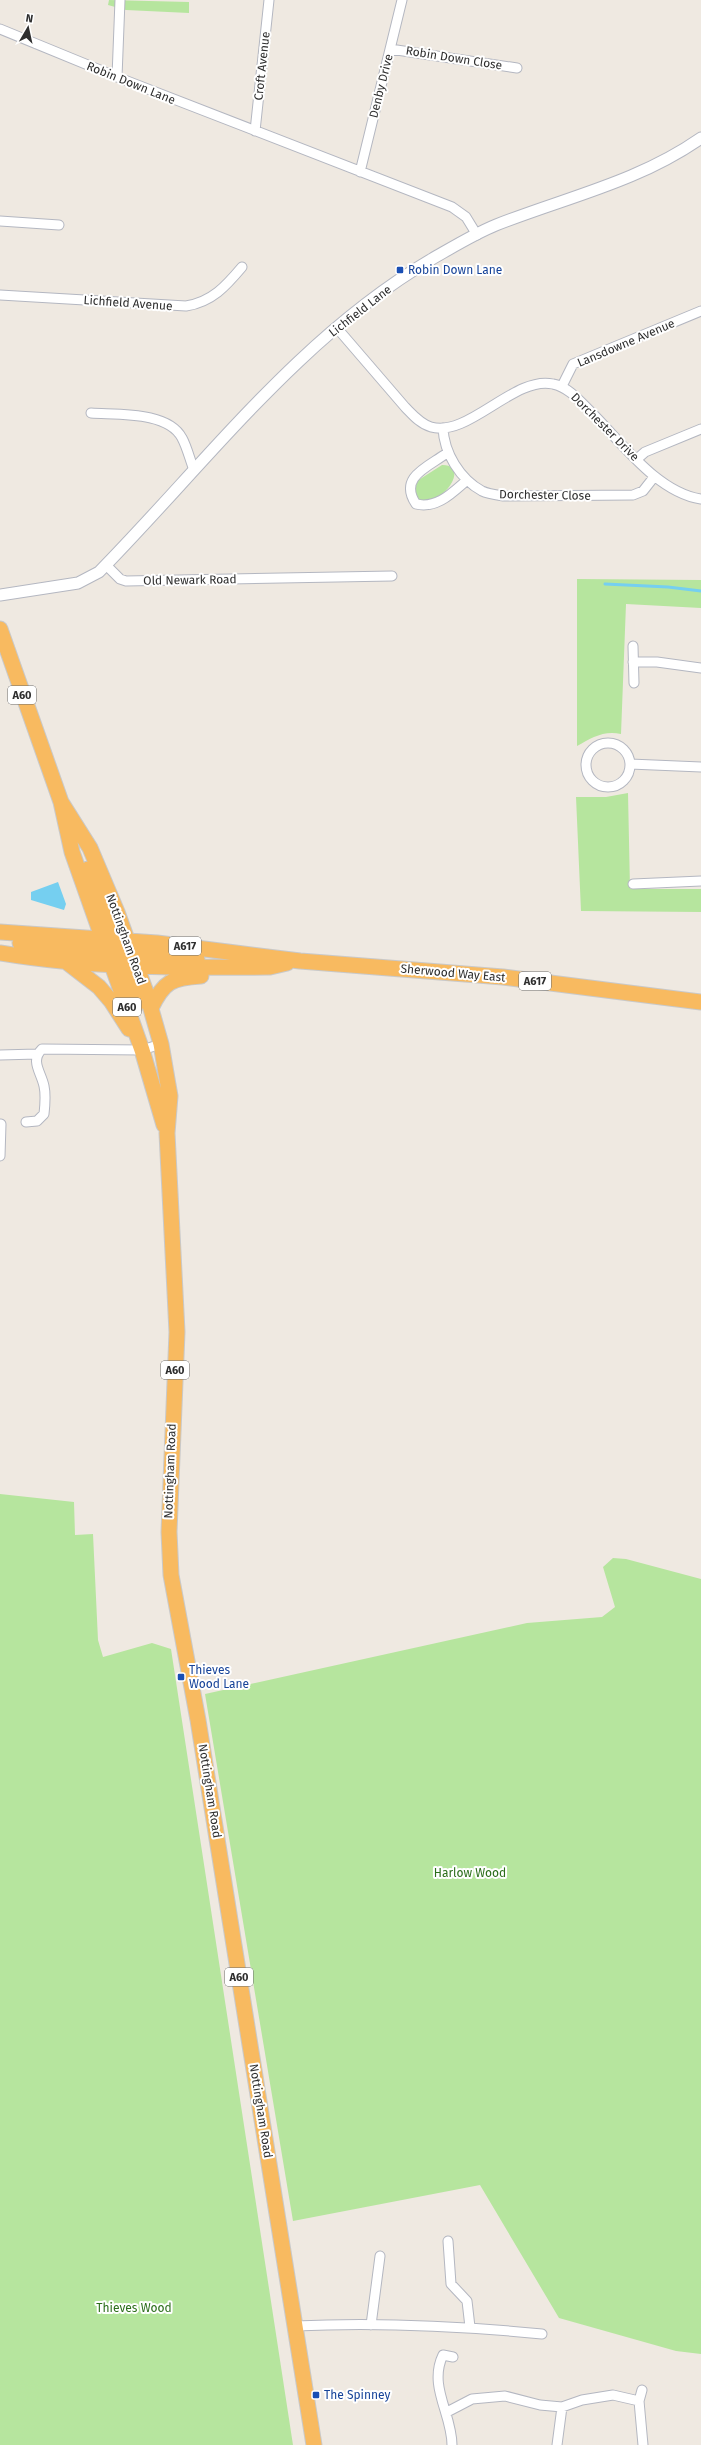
<svg xmlns="http://www.w3.org/2000/svg" width="701" height="2445" viewBox="0 0 701 2445" font-family="'Fira Sans',sans-serif">
	<style>
		.green { fill: #b6e59e }
		.water { fill: #75cff0 }
		.lines { fill: none; stroke-linecap: round; stroke-linejoin: round }
		.stream { stroke: #75cff0; stroke-width: 3 }
		.minor-casing { stroke: #b4b7c1; stroke-width: 11 }
		.tertiary-casing { stroke: #b4b7c1; stroke-width: 13 }
		.trunk-casing { stroke: #c9c9c9; stroke-width: 17 }
		.minor { stroke: #fff; stroke-width: 9 }
		.tertiary { stroke: #fff; stroke-width: 11 }
		.trunk { stroke: #f8ba60; stroke-width: 15 }
		.transit-dot { fill: #1a4fb4; stroke: #fff; stroke-width: 1.5 }
		.labels { text-anchor: middle; dominant-baseline: central; stroke-width: 4; stroke-linejoin: round; paint-order: stroke }
		.shield { fill: #fff; stroke: #6d6d6d; stroke-width: 1 }
		.shield-label { font-size: 11px; font-weight: bold; fill: #2e2e2e }
		.street-label { font-size: 12px; fill: #2e2e2e; stroke: #fff }
		.transit-label { font-size: 12px; fill: #164399; stroke: #fff; text-anchor: start }
		.park-label { font-size: 12px; fill: #2c6e1b; stroke: #fff }
	</style>
	<rect width="100%" height="100%" fill="#efe9e1"/>
	<!-- green -->
	<path class="green" d="M109 0 189 2V13L126 10 108 5Z
		M442 465C472 464 441 510 417 499L415 492 417 481Z
		M577 579 701 580V608L626 604 621 734C604 730 591 738 577 746Z
		M628 793 630 889H701V912L581 911 576 797H606Z
		M0 1494 74 1502 75 1535 93 1534 98 1640 103 1657 152 1643 171 1649 293 2445H0Z
		M613 1558 626 1559 701 1579V2354L676 2351 559 2318 480 2185 293 2221 205 1694 527 1623 602 1617 615 1607 603 1567Z"/>
	<!-- water -->
	<path class="water" d="M58 882 66 904 64 910 31 900V892Z"/>
	<g class="lines">
		<!-- stream -->
		<path class="stream" d="M605 584 668 587 701 591"/>
		<defs>
			<path id="minor" d="M0 29 122 79 452 207 466 217 477 235
				M390 49 517 68
				M117 77 120 0
				M255 131 269 0
				M360 172 402 0
				M0 221 59 225
				M0 295 186 306C212 302 226 286 242 267
				M337 328 405 407C412 414 420 424 431 427 468 438 515 375 553 384 568 387 579 400 589 410 621 441 656 492 701 499
				M562 386 573 364 701 311
				M91 413C117 415 168 411 182 438 187 447 190 460 194 470
				M443 428C444 453 460 479 482 491 488 494 497 495 504 496L633 495 643 491 654 477
				M447 453C428 467 398 477 416 504 437 509 452 493 467 480
				M637 459 645 452 701 429
				M106 565 120 579 126 581 392 576
				M633 646 634 683
				M633 662H657L701 668
				M586 765a22 22 0 1 1 44 0a22 22 0 1 1-44 0Z
				M630 764 701 767
				M633 884 701 881
				M0 1055 37 1054
				M26 1122 37 1121 44 1114C45 1105 46 1095 44 1086 41 1072 30 1061 42 1049L142 1050 161 1044
				M0 1156 1 1124
				M448 2241 451 2284 467 2301 470 2327
				M371 2325 380 2256
				M295 2326C377 2322 460 2326 542 2334
				M642 2390 639 2401 643 2445
				M447 2412 472 2399 505 2396 540 2405 562 2407 582 2400 613 2395 639 2401
				M452 2445C452 2414 428 2386 443 2355L453 2357
				M557 2445 562 2407"/>
			<path id="tertiary" d="M0 595 78 583 99 572C206 463 299 337 432 259 453 247 474 234 496 225 567 197 638 182 701 138"/>
			<path id="trunk" d="M0 629 61 802 72 852 142 1050 164 1125
				M61 802 90 848 117 912 147 995 161 1044 167 1079 170 1096 167 1133 177 1332 169 1532 171 1575 198 1720 314 2445
				M88 869 108 921 112 941
				M0 932 157 943 300 961 503 977 701 1002
				M20 943 115 954
				M124 951 197 959
				M0 953C89 968 180 968 270 967L287 963
				M125 956V965L136 1005
				M64 960 99 987 111 1001 129 1029
				M151 1008C164 981 172 978 201 976"/>
		</defs>
		<!-- minor casing -->
		<use href="#minor" class="minor-casing"/>
		<!-- tertiary casing -->
		<use href="#tertiary" class="tertiary-casing"/>
		<!-- trunk casing -->
		<use href="#trunk" class="trunk-casing"/>
		<!-- minor -->
		<use href="#minor" class="minor"/>
		<!-- tertiary -->
		<use href="#tertiary" class="tertiary"/>
		<!-- trunk -->
		<use href="#trunk" class="trunk"/>
	</g>
	<!-- markers -->
	<g class="transit-dot">
		<rect x="396" y="266" width="8" height="8" rx="2"/>
		<rect x="177" y="1673" width="8" height="8" rx="2"/>
		<rect x="312" y="2391" width="8" height="8" rx="2"/>
	</g>
	<g class="labels">
		<!-- shield labels -->
		<g class="shield">
			<rect x="8" y="686" width="28" height="18" rx="3"/>
			<rect x="169" y="937" width="32" height="18" rx="3"/>
			<rect x="519" y="972" width="32" height="18" rx="3"/>
			<rect x="113" y="998" width="28" height="18" rx="3"/>
			<rect x="161" y="1361" width="28" height="18" rx="3"/>
			<rect x="225" y="1968" width="28" height="18" rx="3"/>
		</g>
		<g class="shield-label">
			<text x="22" y="695">A60</text>
			<text x="185" y="946">A617</text>
			<text x="535" y="981">A617</text>
			<text x="127" y="1007">A60</text>
			<text x="175" y="1370">A60</text>
			<text x="239" y="1977">A60</text>
		</g>
		<!-- street labels -->
		<g class="street-label">
			<text transform="translate(454 58) rotate(9)">Robin Down Close</text>
			<text transform="translate(262 66) rotate(-84)">Croft Avenue</text>
			<text transform="translate(131 83) rotate(22)">Robin Down Lane</text>
			<text transform="translate(381 86) rotate(-76)">Denby Drive</text>
			<text transform="translate(128 303) rotate(4)">Lichfield Avenue</text>
			<text transform="translate(360 311) rotate(-38)">Lichfield Lane</text>
			<text transform="translate(626 343) rotate(-23)">Lansdowne Avenue</text>
			<text transform="translate(605 427) rotate(45)">Dorchester Drive</text>
			<text transform="translate(545 495) rotate(1)">Dorchester Close</text>
			<text transform="translate(190 580) rotate(-1)">Old Newark Road</text>
			<text transform="translate(126 939) rotate(70)">Nottingham Road</text>
			<text transform="translate(453 973) rotate(5)">Sherwood Way East</text>
			<text transform="translate(170 1471) rotate(-88)">Nottingham Road</text>
			<text transform="translate(210 1791) rotate(81)">Nottingham Road</text>
			<text transform="translate(261 2111) rotate(81)">Nottingham Road</text>
		</g>
		<!-- transit labels -->
		<g class="transit-label">
			<text x="408" y="270">Robin Down Lane</text>
			<text x="189" y="1670">Thieves<tspan x="189" dy="14">Wood Lane</tspan></text>
			<text x="324" y="2395">The Spinney</text>
		</g>
		<!-- park labels -->
		<g class="park-label">
			<text x="470" y="1873">Harlow Wood</text>
			<text x="134" y="2308">Thieves Wood</text>
		</g>
	</g>
	<!-- north arrow -->
	<g transform="translate(28 28) rotate(9)" stroke="#ffffff" stroke-width="3" paint-order="stroke">
	<path d="M0-3L7 15L0 10L-7 15Z" fill="#2e2e2e"/>
	<text y="-6" font-size="11" font-weight="bold" text-anchor="middle" fill="#2e2e2e">N</text>
	</g>
</svg>
